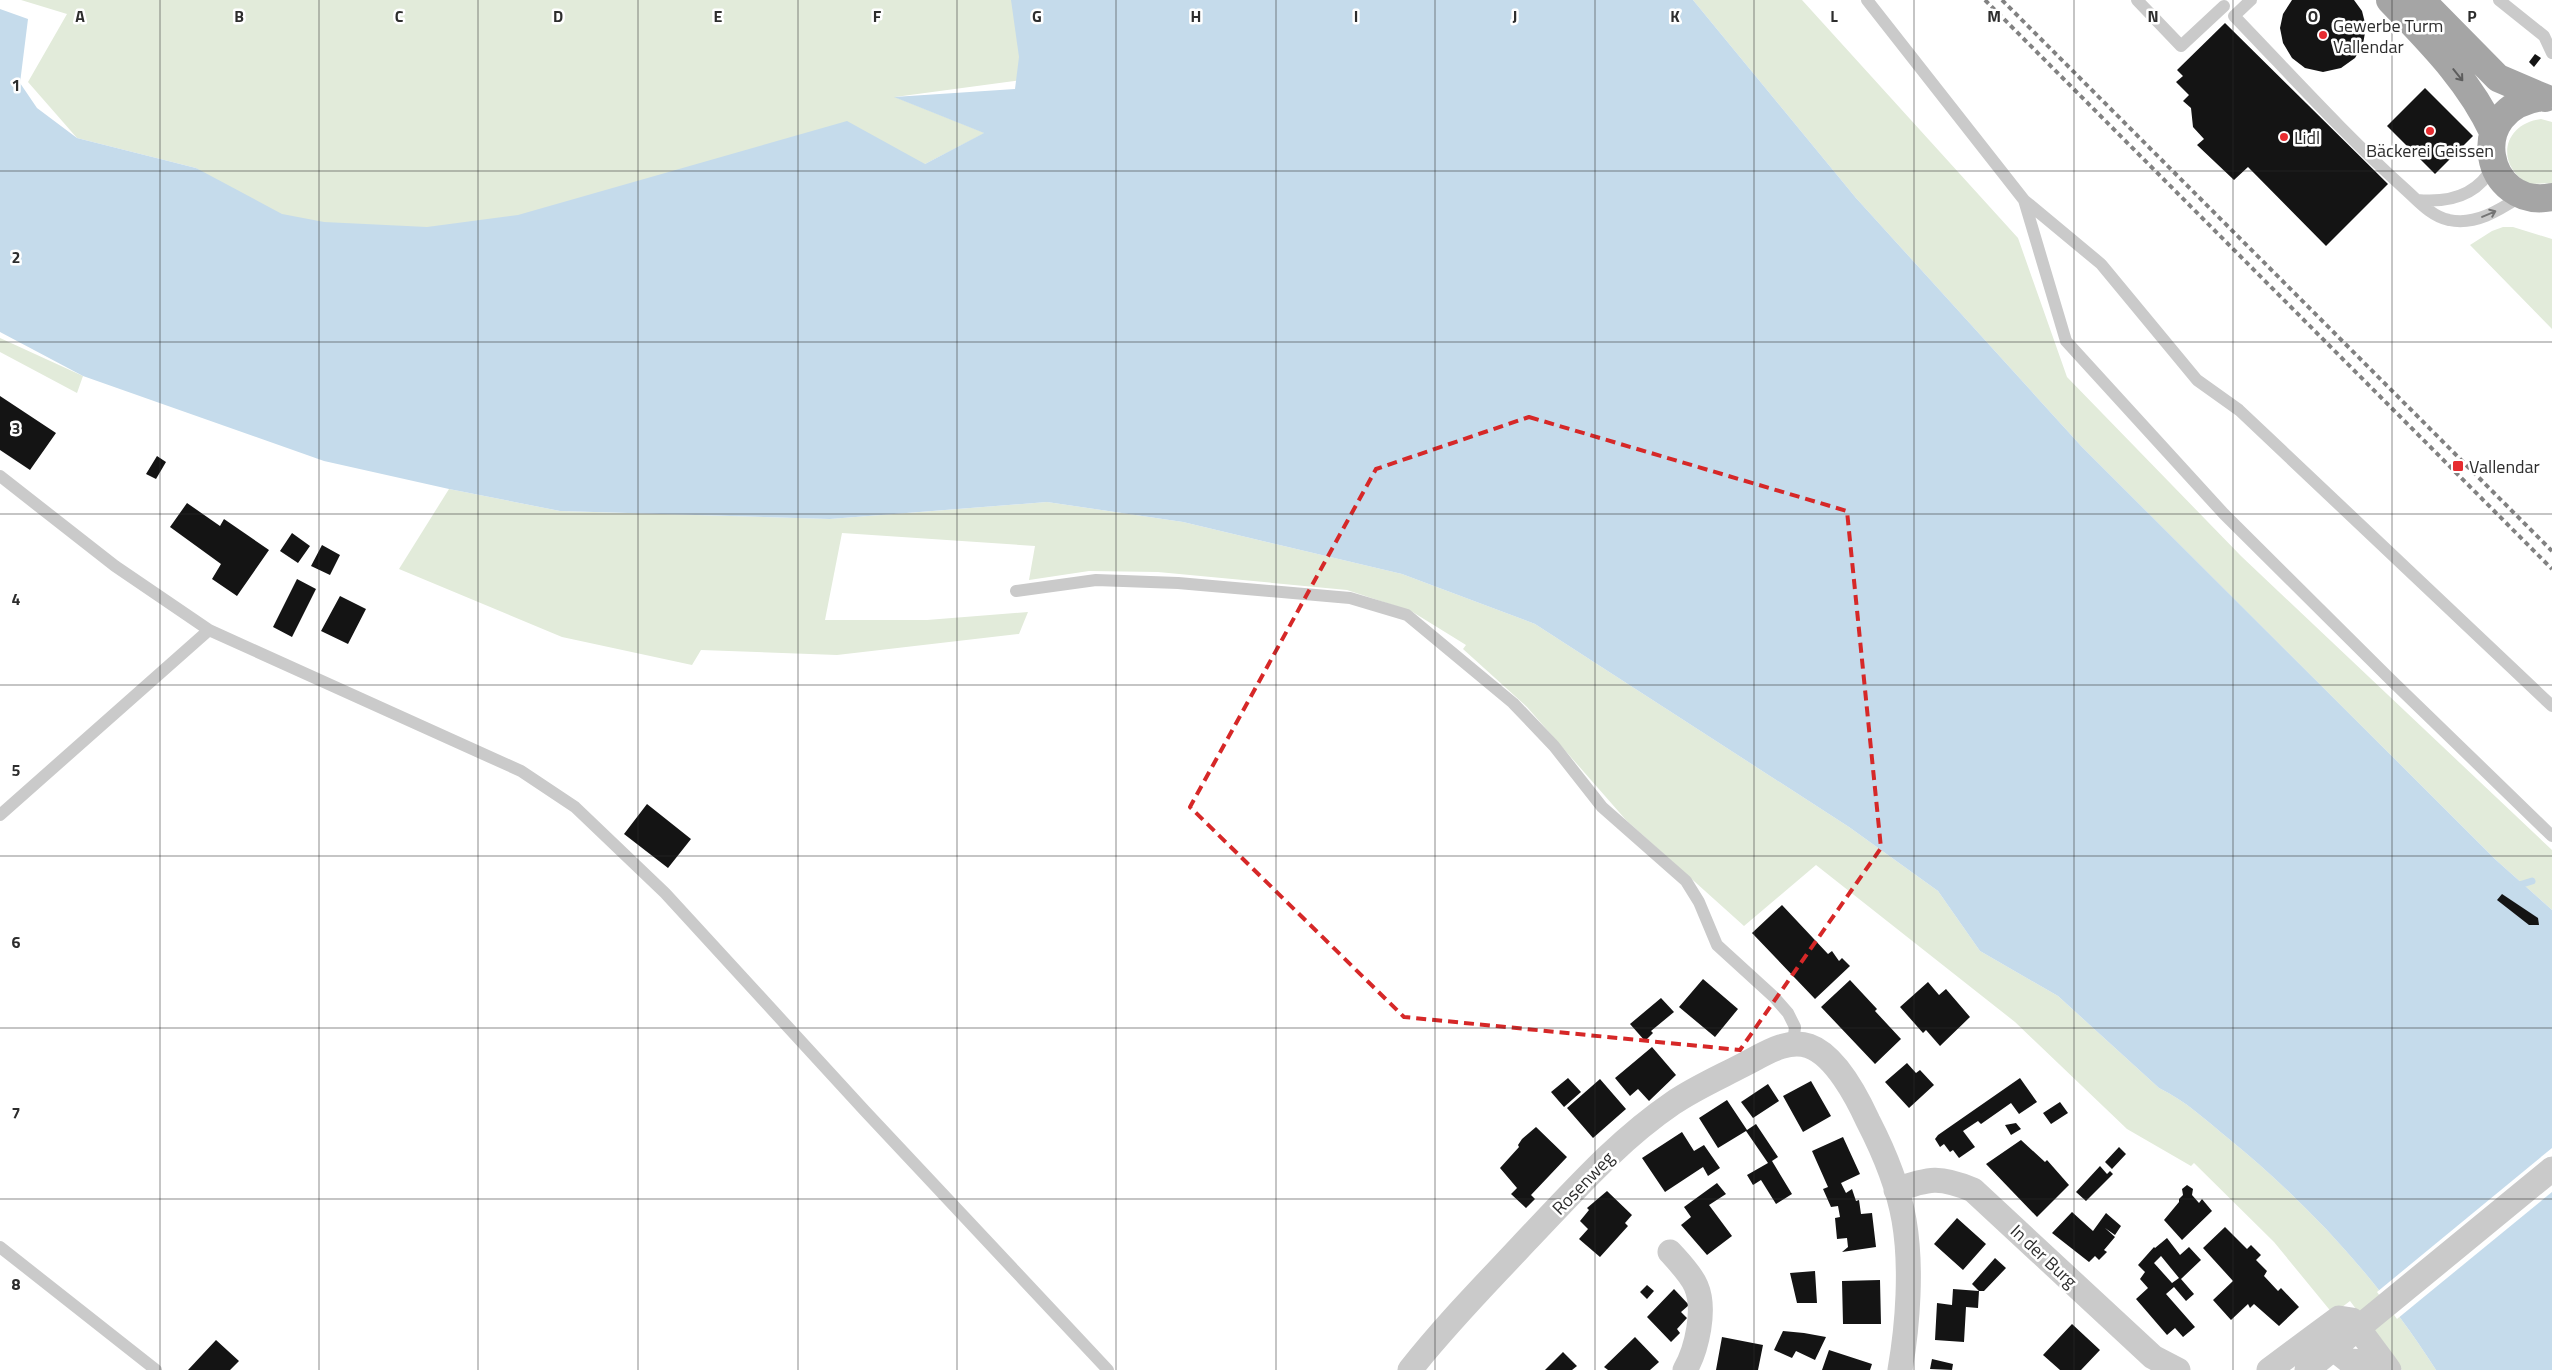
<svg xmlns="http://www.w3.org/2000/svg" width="2552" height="1370" viewBox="0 0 2552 1370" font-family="'Titillium Web',sans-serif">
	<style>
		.green { fill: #e2ebda }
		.water { fill: #c5dbeb }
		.pier { fill: #fff }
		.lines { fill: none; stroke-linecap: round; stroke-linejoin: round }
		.stream { stroke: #c5dbeb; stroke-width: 7 }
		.building { fill: #141414; fill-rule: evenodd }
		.service { stroke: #cacaca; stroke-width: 12 }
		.minor { stroke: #cacaca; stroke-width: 25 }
		.primary { stroke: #a5a5a5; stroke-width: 28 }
		.rail { stroke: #828282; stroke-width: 4; stroke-dasharray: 5 4; stroke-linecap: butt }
		.oneway { stroke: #5d5d5d }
		.oneway2 { stroke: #747474 }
		.marked { fill: none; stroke: #d62828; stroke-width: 4; stroke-dasharray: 10 6; stroke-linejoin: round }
		.grid { fill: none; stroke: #2d2d2d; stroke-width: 1; stroke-opacity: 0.55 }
		.poi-dot { fill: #e72c30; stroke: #fff; stroke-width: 2 }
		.labels { text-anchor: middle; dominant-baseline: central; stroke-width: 5; stroke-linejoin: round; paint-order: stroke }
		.poi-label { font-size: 18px; fill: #2d2d2d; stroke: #fff; text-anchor: start }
		.street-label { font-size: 18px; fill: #2d2d2d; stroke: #fff }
		.grid-label { font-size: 16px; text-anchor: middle; font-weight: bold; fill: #2d2d2d; stroke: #fff; stroke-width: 5; stroke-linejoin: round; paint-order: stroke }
	</style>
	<rect width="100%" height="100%" fill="#fff"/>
	<!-- green -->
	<path class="green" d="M21 0H1012L1029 79 895 97 985 133 925 164 474 241 301 239 196 168 77 138 28 82 67 14Z
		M1693 0H1802L2018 238 2067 377 2241 556 2552 850V910L2496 860 2082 447 1856 198Z
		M2541 119 2552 122V183L2529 184C2495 166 2502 124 2541 119Z
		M2503 227H2513L2552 239V329L2470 245 2492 231Z
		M0 338 83 376 77 393 0 352Z
		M449 489 560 511 830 519 1047 502 1183 522 1402 574 1535 624 1849 827 1938 891 1980 951 2058 996 2159 1088C2186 1101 2207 1121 2229 1139 2309 1204 2381 1283 2436 1370H2402L2350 1301 2333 1314 2274 1242 2194 1163 2191 1166 2127 1129 2015 1022 1816 865 1744 926 1626 820 1527 707 1463 649 1466 645 1411 611 1347 590 1158 572 1089 571 1029 580 1035 546 842 533 825 620H927L1028 612 1019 634 837 655 701 650 692 665 562 637 399 569Z"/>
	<!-- water -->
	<path class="water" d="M1011 0H1693L1856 198 2082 447 2496 860 2552 910V1370H2436C2381 1283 2309 1204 2229 1139 2207 1121 2186 1101 2159 1088L2058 996 1980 951 1938 891 1849 827 1535 624 1402 574 1183 522 1047 502 830 519 560 511 449 489 324 461 83 376 0 332V9L28 19 20 83 37 108 77 138 196 168 282 214 324 222 427 227 518 215 847 121 925 164 984 133 894 97 1015 89 1019 57Z"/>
	<!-- pier -->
	<path class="pier" d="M2552 1148V1192L2397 1319 2377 1292Z"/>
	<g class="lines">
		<!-- stream -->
		<path class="stream" d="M2516 886 2532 881"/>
	</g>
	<!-- building -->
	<path class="building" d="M2292 0H2354L2362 11 2366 27 2363 44 2355 58 2341 68 2323 72 2305 68 2292 58 2283 43 2280 28 2283 14Z
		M2225 23 2388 184 2326 246 2248 167 2234 180 2197 145 2204 139 2193 127 2191 108 2183 101 2189 95 2176 82 2183 76 2177 70Z
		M2535 54 2541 58 2534 67 2529 62Z
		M2425 88 2473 136 2435 174 2387 126Z
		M0 396 56 433 30 470 0 450Z
		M157 456 166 462 156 479 146 474Z
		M187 503 220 526 224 519 269 550 237 596 212 579 221 564 170 527Z
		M292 533 310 546 298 563 280 551Z
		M322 545 340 555 330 575 311 566Z
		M297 579 316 589 292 637 273 627Z
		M340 596 366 609 348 644 321 631Z
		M647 804 691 839 668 868 624 834Z
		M2502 894 2538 918 2539 925H2529L2497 900Z
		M1782 905 1828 954 1832 951 1839 961 1842 958 1850 966 1815 999 1752 933Z
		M1703 979 1738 1009 1715 1037 1679 1007Z
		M1850 980 1877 1009 1875 1011 1901 1039 1875 1064 1821 1007Z
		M1928 982 1939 995 1946 989 1970 1017 1940 1046 1926 1030 1923 1033 1900 1007Z
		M1661 998 1674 1012 1651 1031 1653 1033 1645 1041 1630 1024Z
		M1652 1047 1676 1075 1649 1101 1638 1089 1630 1096 1615 1078Z
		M1907 1063 1916 1073 1920 1070 1934 1085 1909 1108 1885 1082Z
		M1568 1078 1581 1092 1564 1107 1551 1092Z
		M2020 1078 2037 1102 2019 1114 2011 1103 1981 1124 1978 1121 1963 1131 1975 1147 1959 1158 1953 1150 1950 1152 1944 1144 1940 1147 1935 1139 1938 1135Z
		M1600 1079 1626 1109 1593 1138 1567 1108Z
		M1811 1081 1831 1116 1803 1132 1783 1096Z
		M1768 1084 1779 1101 1753 1118 1741 1102Z
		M1727 1100 1747 1130 1756 1124 1778 1157 1772 1161 1792 1194 1776 1204 1761 1180 1753 1185 1747 1175 1768 1163 1746 1131 1718 1148 1699 1118Z
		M2060 1102 2068 1113 2051 1124 2043 1113Z
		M2016 1123 2021 1129 2011 1135 2005 1125Z
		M1536 1127 1567 1157 1531 1195 1535 1199 1526 1208 1511 1194 1517 1188 1500 1168 1519 1147 1518 1145 1522 1139Z
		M1682 1132 1694 1151 1704 1145 1720 1168 1708 1176 1703 1167 1665 1192 1642 1158Z
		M1843 1137 1860 1174 1841 1183 1846 1193 1852 1189 1856 1201 1859 1200 1861 1214 1872 1213 1876 1247 1842 1252 1848 1247 1847 1238 1837 1239 1835 1218 1840 1217 1838 1206 1831 1207 1823 1189 1828 1187 1812 1151Z
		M2021 1140 2045 1162 2047 1160 2069 1185 2037 1217 1986 1164Z
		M2119 1147 2126 1154 2112 1169 2105 1162Z
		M2100 1166 2107 1174 2110 1171 2113 1174 2086 1201 2076 1192Z
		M1717 1183 1726 1194 1709 1205 1732 1236 1707 1255 1681 1225 1691 1217 1684 1207Z
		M2187 1185 2193 1189 2192 1195 2199 1203 2202 1199 2212 1211 2182 1240 2164 1220 2179 1202V1199L2183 1195 2182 1189Z
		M1607 1191 1632 1215 1625 1223 1628 1226 1600 1257 1579 1239 1588 1229 1580 1221 1589 1210 1587 1208Z
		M2072 1212 2093 1231 2106 1213 2121 1226 2115 1235 2105 1228 2115 1237 2104 1250 2107 1252 2099 1260 2095 1256 2089 1262 2052 1233Z
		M1957 1218 1986 1244 1963 1270 1934 1244Z
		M2225 1227 2247 1249 2251 1245 2261 1255 2256 1260 2267 1271 2264 1276 2278 1291 2281 1288 2299 1307 2279 1326 2254 1304 2250 1308 2248 1304 2231 1320 2213 1300 2233 1281 2203 1248Z
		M2167 1238 2180 1255 2189 1247 2201 1260 2181 1279 2194 1294 2186 1301 2174 1287 2166 1294 2195 1327 2183 1337 2175 1328 2167 1335 2136 1299 2148 1288 2140 1279 2145 1272 2138 1265 2154 1247 2155 1248ZM2161 1256 2179 1278 2172 1283 2154 1263Z
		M1995 1258 2006 1268 1984 1291H1979L1978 1308 1966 1307 1964 1342 1935 1340 1937 1303 1952 1305 1953 1289 1979 1291 1972 1284Z
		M1815 1271 1817 1303H1797L1790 1273Z
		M1880 1280 1881 1324H1843L1842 1281Z
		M1647 1285 1654 1291 1647 1299 1640 1292Z
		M1674 1289 1689 1305 1681 1312 1687 1318 1677 1329 1680 1333 1671 1342 1647 1317Z
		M2072 1324 2100 1350 2081 1370H2060L2043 1355Z
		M1783 1331 1804 1333 1826 1337 1815 1360 1796 1351 1792 1358 1774 1350Z
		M1635 1337 1659 1362 1650 1370H1608L1604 1367Z
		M1722 1337 1763 1345 1758 1370H1716Z
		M216 1340 239 1361 230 1370H188Z
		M1829 1350 1872 1364 1870 1370H1822Z
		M1563 1352 1577 1366 1572 1370H1545Z
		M1932 1359 1953 1364 1952 1370 1930 1369Z"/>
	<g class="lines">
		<!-- service -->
		<path class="service" d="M1867 0 2024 200 2101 264 2197 380 2239 410 2552 706
			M2137 0 2181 46 2224 6
			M2251 0 2234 16C2290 74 2345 135 2406 190 2418 201 2432 217 2449 220 2476 226 2501 209 2523 195
			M2499 0 2544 36 2552 53
			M2024 200 2066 341 2224 514 2390 679 2552 836
			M2417 200C2449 203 2478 195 2493 166
			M0 476 115 566 209 630 521 771 575 807 665 893 865 1111 1108 1370
			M1016 591 1096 580 1178 583 1350 598 1407 615 1513 703 1554 746 1602 807 1686 881 1699 902 1717 945 1774 997 1788 1013 1795 1027 1793 1044
			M0 815 209 630
			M0 1247 156 1370"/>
		<!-- minor -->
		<path class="minor" d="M1896 1190C1929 1178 1940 1176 1973 1190L2153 1357 2178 1370
			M1670 1252C1679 1262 1691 1274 1696 1286 1706 1309 1697 1349 1685 1370
			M2384 1363 2349 1361 2316 1335 2339 1318 2352 1320 2384 1363 2389 1370
			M1410 1370C1446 1324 1486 1284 1525 1242 1572 1193 1617 1141 1673 1103 1695 1088 1720 1077 1743 1065 1763 1055 1787 1038 1809 1046 1835 1055 1857 1097 1868 1121 1884 1152 1898 1185 1904 1220 1912 1266 1908 1324 1900 1370
			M2269 1370 2316 1335
			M2307 1370 2552 1169"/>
		<!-- primary -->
		<path class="primary" d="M2390 0C2429 41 2469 80 2493 132
			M2421 0 2498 78 2545 98
			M2543 97C2462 107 2485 211 2552 197"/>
		<!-- rail -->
		<path class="rail" d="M1985 0 2552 569
			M2002 0 2552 551"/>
	</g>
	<!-- one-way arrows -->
	<defs><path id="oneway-shaft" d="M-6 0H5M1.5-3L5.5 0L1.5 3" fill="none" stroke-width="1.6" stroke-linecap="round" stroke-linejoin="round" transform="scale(1.25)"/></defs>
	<use class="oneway" href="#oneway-shaft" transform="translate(2458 75) rotate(51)"/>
	<use class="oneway2" href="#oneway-shaft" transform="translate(2489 214) rotate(-23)"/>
	<!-- marked area -->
	<path class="marked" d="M1529 417 1847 511 1881 848 1740 1050 1404 1017 1190 807 1376 469Z"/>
	<!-- grid -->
	<path class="grid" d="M160 0V1370M319 0V1370M478 0V1370M638 0V1370M798 0V1370M957 0V1370M1116 0V1370M1276 0V1370M1435 0V1370M1595 0V1370M1754 0V1370M1914 0V1370M2074 0V1370M2233 0V1370M2392 0V1370M0 171H2552M0 342H2552M0 514H2552M0 685H2552M0 856H2552M0 1028H2552M0 1199H2552"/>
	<!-- markers -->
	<g class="poi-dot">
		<circle cx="2323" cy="35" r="5"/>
		<circle cx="2430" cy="131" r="5"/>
		<circle cx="2284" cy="137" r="5"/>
		<rect x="2452" y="460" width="12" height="12" rx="2.5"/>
	</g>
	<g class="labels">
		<!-- poi labels -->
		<g class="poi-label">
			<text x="2333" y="25">Gewerbe Turm<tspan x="2333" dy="21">Vallendar</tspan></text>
			<text x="2294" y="137">Lidl</text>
			<text x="2430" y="150" text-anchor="middle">Bäckerei Geissen</text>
			<text x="2469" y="466">Vallendar</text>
		</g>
		<!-- street labels -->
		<g class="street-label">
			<text transform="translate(1583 1183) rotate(-46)">Rosenweg</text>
			<text transform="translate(2044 1256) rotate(43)">In der Burg</text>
		</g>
	</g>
	<g class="grid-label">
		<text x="80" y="22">A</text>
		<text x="239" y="22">B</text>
		<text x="399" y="22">C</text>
		<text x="558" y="22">D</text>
		<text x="718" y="22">E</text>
		<text x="877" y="22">F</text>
		<text x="1037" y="22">G</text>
		<text x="1196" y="22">H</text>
		<text x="1356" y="22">I</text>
		<text x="1515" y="22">J</text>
		<text x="1675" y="22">K</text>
		<text x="1834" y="22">L</text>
		<text x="1994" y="22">M</text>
		<text x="2153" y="22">N</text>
		<text x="2313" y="22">O</text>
		<text x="2472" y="22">P</text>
		<text x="16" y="91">1</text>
		<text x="16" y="263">2</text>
		<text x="16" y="434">3</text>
		<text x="16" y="605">4</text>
		<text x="16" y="776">5</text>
		<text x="16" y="948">6</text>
		<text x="16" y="1119">7</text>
		<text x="16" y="1290">8</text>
	</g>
</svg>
